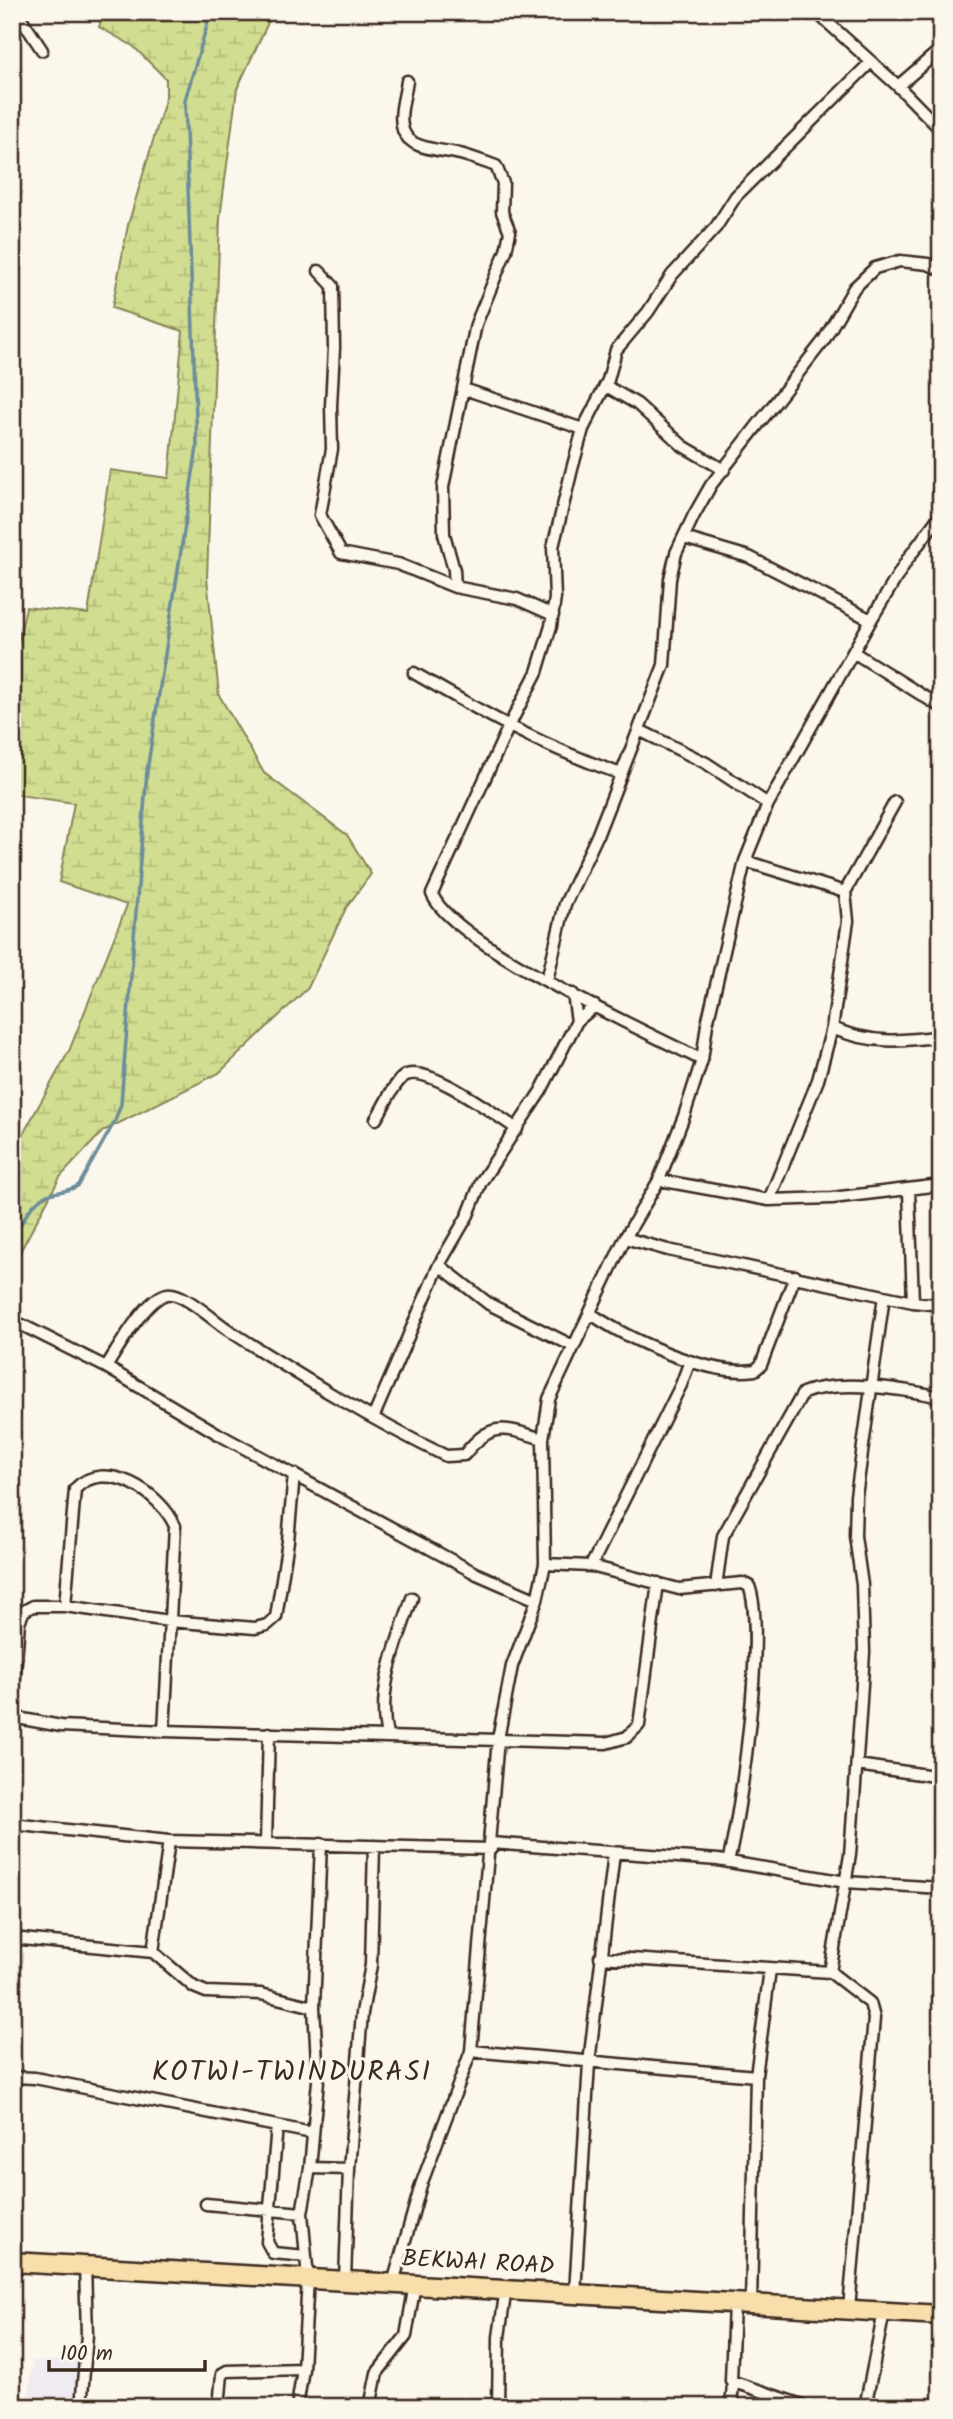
<svg xmlns="http://www.w3.org/2000/svg" width="953" height="2419" viewBox="0 0 953 2419" font-family="Kalam,sans-serif">
	<style>
		.built { fill: #f0eaf1 }
		.wetland { fill: url(#wetland-marsh); stroke: #868457; stroke-width: 2 }
		.lines { fill: none; stroke-linecap: round; stroke-linejoin: round }
		.stream { stroke: #6d8c9b; stroke-width: 3.5 }
		.street-casing { stroke: #3b2a1e; stroke-width: 15 }
		.highway-casing { stroke: #3b2a1e; stroke-width: 23 }
		.street { stroke: #fbf7ec; stroke-width: 10 }
		.highway { stroke: #f8deab; stroke-width: 18 }
		.labels { text-anchor: middle; dominant-baseline: central; stroke-width: 6; stroke-linejoin: round; paint-order: stroke }
		.street-label { font-size: 24px; fill: #3b2a1e; stroke: #fbf7ec }
		.quarter-label { font-size: 28px; letter-spacing: 2px; fill: #3b2a1e; stroke: #fbf7ec }
	</style>
	<defs>
		<pattern id="wetland-marsh" width="20" height="14" patternUnits="userSpaceOnUse" patternTransform="scale(1.75)"><rect width="20" height="14" fill="#d1dd90"/><path d="M1 5h8M5 5V1M11 12h8M15 12V8" fill="none" stroke="#b4be7c"/></pattern>
	</defs>
	<rect width="100%" height="100%" fill="#fbf7ec"/>
	<filter id="ink" filterUnits="userSpaceOnUse"><feTurbulence type="fractalNoise" baseFrequency=".0143" numOctaves="2"/><feDisplacementMap in="SourceGraphic" scale="14" xChannelSelector="R" yChannelSelector="G"/><feConvolveMatrix kernelMatrix="1 2 1 2 8 2 1 2 1" color-interpolation-filters="sRGB"/></filter>
	<g filter="url(#ink)">
		<!-- built -->
		<path class="built" d="M33 2361H84L79 2404 29 2398Z"/>
		<!-- wetland -->
		<path class="wetland" d="M104 12H273L237 89 220 218 207 578 219 695 264 773 347 835 371 874 346 908 308 988 219 1073 103 1131 60 1177 12 1267V1154L69 1051 127 905 59 882 74 803 12 794V669L26 607 88 614 110 470 169 478 183 331 112 308 128 225 166 97V79L133 46 99 27Z"/>
		<g class="lines">
			<!-- stream -->
			<path class="stream" d="M12 1241C20 1226 30 1202 47 1195 58 1191 69 1192 79 1185L115 1121 121 1104 147 771 197 447 185 100 211 12"/>
			<defs>
				<path id="street" d="M17 12 42 50
					M816 12 898 86
					M941 49 898 86 941 130
					M407 81C405 96 398 115 403 130 410 151 442 149 460 154 472 157 484 162 496 166L503 183 502 212 510 232 506 251 476 324 443 487 444 534 454 570 455 587 517 599 553 615
					M319 271 333 286 334 348 331 406 332 449 320 515 341 553 398 564 455 587
					M606 386 637 404 683 446 724 470
					M464 389 583 429
					M684 538 749 557 871 620
					M853 652 941 707
					M414 673C485 714 543 747 621 774
					M639 730 706 763 768 804
					M745 861 845 892
					M941 889V890
					M547 980 565 904 597 836 664 665 670 579 676 553 694 515 711 485 824 340 854 288 875 268 900 261 928 264 941 270
					M573 994 577 1021
					M832 1028C871 1044 900 1042 941 1036
					M702 1060C647 1032 452 944 432 894L508 728 537 672 551 626 555 598 553 547 572 469 583 429 608 380 616 350 648 312 672 275 716 227 736 196 871 62
					M376 1119C384 1107 392 1086 403 1077 423 1060 497 1116 517 1129
					M659 1180 769 1200 832 1198 941 1185
					M769 1200 818 1080 832 1028 848 921 845 892 895 802
					M625 1238 668 1250 884 1296
					M439 1265 489 1304 573 1346
					M913 1302 941 1305
					M590 1313C627 1339 709 1377 755 1370L761 1365 795 1276
					M22 1325 106 1367 220 1435 477 1574 537 1600
					M106 1367C118 1349 145 1299 167 1294 183 1291 215 1322 230 1331 300 1376 371 1420 446 1456L464 1455C491 1421 504 1427 543 1439
					M373 1418 439 1265 468 1215 481 1182 541 1091 577 1021 595 1006
					M545 1564 591 1566 681 1385 690 1361
					M591 1566 679 1589 742 1583 749 1586C766 1629 741 1813 728 1862
					M716 1586 723 1536 803 1393C839 1379 903 1389 941 1397
					M65 1606 75 1489C105 1457 160 1492 175 1526L164 1731
					M12 1713 19 1622 24 1611 33 1606H65L169 1621 255 1628 267 1625 276 1617 288 1541 294 1474
					M12 1717 61 1726 164 1731 606 1743 627 1737 639 1725 658 1583
					M387 1736C376 1689 398 1641 412 1598
					M857 1765 941 1777
					M12 1824 169 1841 491 1849
					M266 1841 269 1733
					M491 1843 718 1860 846 1882 941 1888
					M12 1938 153 1952 194 1987 206 1992 261 1994 314 2007
					M153 1952 169 1841
					M600 1957 830 1972 850 1855 860 1716 864 1652 862 1585 855 1536 856 1496 884 1296 913 1302 909 1190
					M830 1972 870 2003 874 2018 849 2309
					M471 2051 756 2076 770 1969
					M12 2077 35 2078 312 2133
					M277 2126 267 2242 273 2253 306 2256
					M310 2168 349 2169
					M206 2204 302 2213
					M345 2280 349 2169 362 2013 371 1965 374 1846
					M393 2283 421 2185 471 2051 498 1739 512 1666 537 1600 545 1564 543 1439 549 1399 625 1238 659 1180 684 1116 702 1060 707 1024 745 861 768 804 871 620 907 560 941 514
					M575 2293 589 2063 614 1853
					M734 2303 731 2381 808 2407
					M751 2304 756 2076
					M81 2407 87 2335 85 2264
					M219 2407 222 2374 227 2371 303 2369
					M297 2407 303 2369 308 2278 302 2213 310 2168 318 2081 314 2007 321 1844
					M370 2407 377 2373 406 2336 415 2284
					M498 2407 499 2337 506 2288
					M731 2407 733 2384
					M865 2407 884 2312"/>
				<path id="highway" d="M12 2262 941 2315"/>
			</defs>
			<!-- street casing -->
			<use href="#street" class="street-casing"/>
			<!-- highway casing -->
			<use href="#highway" class="highway-casing"/>
			<!-- street -->
			<use href="#street" class="street"/>
			<!-- highway -->
			<use href="#highway" class="highway"/>
		</g>
	</g>
	<g class="labels">
		<!-- street labels -->
		<g class="street-label">
			<text transform="translate(478 2263) rotate(3)">BEKWAI ROAD</text>
		</g>
		<!-- quarter labels -->
		<g class="quarter-label">
			<text x="292" y="2072">KOTWI-TWINDURASI</text>
		</g>
	</g>
	<!-- margin -->
	<rect width="953" height="2419" fill="none" stroke="#fbf7ec" stroke-width="42"/>
	<rect x="21" y="21" width="911" height="2377" fill="none" stroke="#3b2a1e" stroke-width="2.5" filter="url(#ink)"/>
	<!-- scale -->
	<path d="M49 2360v10h156v-10" fill="none" stroke="#3b2a1e" stroke-width="3.5"/>
	<text x="60" y="2360" font-size="21" fill="#3b2a1e" stroke="#fbf7ec" stroke-width="5" paint-order="stroke">100 m</text>
</svg>
